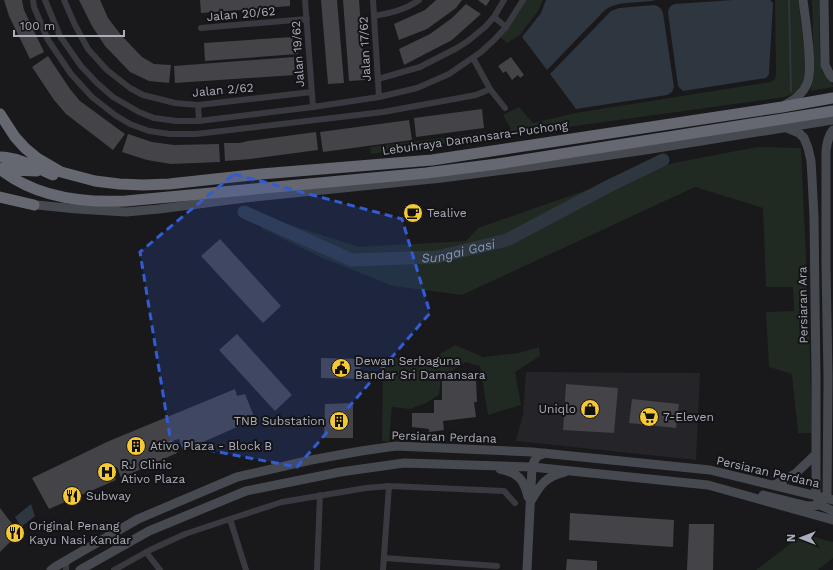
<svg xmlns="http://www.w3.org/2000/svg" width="833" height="570" viewBox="0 0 833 570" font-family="'Work Sans',sans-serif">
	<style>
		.built { fill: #252428 }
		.green { fill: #202922 }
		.water { fill: #2e363f }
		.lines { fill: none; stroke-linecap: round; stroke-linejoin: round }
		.stream { stroke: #2e363f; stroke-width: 2 }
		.river { stroke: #2e363f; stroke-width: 13 }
		.building { fill: #434348 }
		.street { stroke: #393a40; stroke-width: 6 }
		.secondary { stroke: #474950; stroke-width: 9 }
		.highway { stroke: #656771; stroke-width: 11 }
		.marked { fill: #325cd4; fill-opacity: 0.2; stroke: #325cd4; stroke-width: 3; stroke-dasharray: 8 5; stroke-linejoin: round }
		.labels { text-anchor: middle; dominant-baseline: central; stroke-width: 4; stroke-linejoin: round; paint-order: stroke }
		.street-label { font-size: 12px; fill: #abaebb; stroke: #141316 }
		.poi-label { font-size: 12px; fill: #abaebb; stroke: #141316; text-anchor: start }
		.water-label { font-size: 13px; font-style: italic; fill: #8298b6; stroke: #141316 }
	</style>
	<rect width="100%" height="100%" fill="#19181b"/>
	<!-- built -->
	<path class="built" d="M526 372 700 373 696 460 516 441 523 414Z"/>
	<!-- green -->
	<path class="green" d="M524 0H543L538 11 520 35 507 43 499 36Z
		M775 0H798L806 61 805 80 799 89 795 93 785 97 371 154 370 147 511 129 503 115 519 107 533 123 575 113 771 82 775 79 776 75Z
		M812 0H819L820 61 823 72 826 77 833 85V87L810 91 813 81 814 73Z
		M757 147 801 148 809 325 812 433H798L792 374 769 367 766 312 794 311 793 287H766L763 208 695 187 462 295 393 286 320 257 261 228 265 217 359 247 466 241 478 228 578 193 643 172 673 163Z
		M455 345 483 357 519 353 539 347 540 356 515 372 521 405 488 415 480 366 466 362 441 378 439 395 426 403 410 409 392 407 389 442 382 441 383 358H433Z
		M803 534 833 542V558L818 570H756Z"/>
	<!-- water -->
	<path class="water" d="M546 0H656C638 4 620 0 605 10L547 70 522 37 541 13Z
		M733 0H770L773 3 769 74 766 78 683 91 678 86 668 13C668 9 670 5 675 4Z
		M654 5C659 6 661 8 663 13L674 87 672 92 667 95 576 109 550 74 611 11 619 8Z
		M31 504 35 516 21 527 15 517Z"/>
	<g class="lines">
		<!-- stream -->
		<path class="stream" d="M789 0 791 91"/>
		<!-- river -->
		<path class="river" id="s1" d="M244 212 352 260 437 257 507 240 609 186 663 160"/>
	</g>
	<!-- building -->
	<path class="building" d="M4 0H22L24 10 44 52 30 59 9 16Z
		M79 0H100L108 18 121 35 142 57 154 64 171 65 169 83 149 81 130 72 105 46 92 26Z
		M200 0H290V6L201 13Z
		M321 0H337L344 83 328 84Z
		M343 0H359L365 80 349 81Z
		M436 0H462L456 8 427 29 399 40 394 24 425 10Z
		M478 0H490L486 6Z
		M466 4 481 14 452 40 404 65 399 49 430 34 452 18Z
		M292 37 293 41H297L298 54 205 61 204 43Z
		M48 56 70 89 80 101 125 134 113 150 66 114 54 100 32 67Z
		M294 57 295 75 175 83 174 66Z
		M511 57 524 75 520 78 518 75 512 80 506 71 503 73 498 66Z
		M482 109 484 128 416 137 414 118Z
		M409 120 412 140 323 152 320 132Z
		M316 132 318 150 251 159 225 161 224 143H240L248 141Z
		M128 134 152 142 174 145 219 144 220 162 171 164 147 160 122 152Z
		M220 239 281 306 263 323 201 256Z
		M237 334 292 395 275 411 219 350Z
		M321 358 361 359 360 379 321 378Z
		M476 380 477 402H474L476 417 443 421 444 430 429 432V429L412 427V413H434V400H442V381Z
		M566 384 618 388 614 433 563 430Z
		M235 389 237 396 245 394 255 419 183 451 179 439 172 441 177 453 121 478 117 467 112 469 116 480 49 509 32 478 109 441Z
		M632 399 679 404 676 428 629 423Z
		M353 403V438H324L325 404Z
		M0 508 19 533 0 552Z
		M570 513 674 520 673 547 569 540Z
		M689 524H714L713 570H687Z
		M567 559 597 561V570H566Z"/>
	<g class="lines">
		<!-- street -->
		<path class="street" d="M33 0 34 7 48 40 71 74 92 97 115 115 130 124 149 131 170 134H196L383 112 476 95 490 89 473 58
			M45 0 60 36 81 66 97 83 113 97 139 112 154 118 176 121H199L313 107 379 97 417 88 449 74 481 52 494 40 506 27 523 0
			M64 0 75 25 88 49 107 70 130 88 143 95 175 103 198 105 312 92
			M305 0 313 107
			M373 0 379 97
			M374 16C391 13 405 10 419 0
			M494 17 506 27
			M201 28 307 19
			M378 79 420 67 457 48 468 41 485 27 494 17 504 0
			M490 89 505 108
			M198 105 199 121
			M230 519 246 570
			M146 552 160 570
			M384 558 497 566
			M66 570V565L69 559
			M114 570 150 550 185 534 230 519 282 502 366 488 389 486 504 491 515 503
			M317 570 320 495
			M383 570 389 486"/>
		<!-- secondary -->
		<path class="secondary" d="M824 0 825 65 830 75 833 78
			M785 105C794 100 802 95 807 84 814 70 805 18 803 0
			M787 128 799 133 804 138 808 148 811 161 812 178 814 217 816 377V495L820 505
			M27 204 77 209 126 212 159 209 245 198 442 178 528 167 645 150 833 120
			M500 469C518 473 524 479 528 497
			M774 485 795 474 816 454
			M763 495 808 506 820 505 833 511
			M827 498 828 377 826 267V151C827 143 828 136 833 130
			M531 501C540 485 546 476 565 472
			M51 570 55 567 138 519 237 477 311 460 361 451 396 446 532 452 710 470 833 500
			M80 570 149 531 246 491 340 472 404 463 532 467 708 485 833 520
			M527 570 532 467C535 458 536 456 545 453"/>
		<!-- highway -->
		<path class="highway" d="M0 114 15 137 25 148 37 158 54 168 61 172 95 181 119 184 143 185 169 184 261 174 432 160 782 107 833 98
			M0 157C18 157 37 168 53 175
			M3 168 13 170 37 171
			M0 169C35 197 83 203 126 201L426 173 497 164 833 111
			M0 197 34 205"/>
	</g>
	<!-- marked area -->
	<path class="marked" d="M234 174 402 219 430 313 297 467 171 443 140 252Z"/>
	<!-- icons -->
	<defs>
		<symbol id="cafe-disc" viewBox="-11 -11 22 22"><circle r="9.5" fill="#f5c836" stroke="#141316"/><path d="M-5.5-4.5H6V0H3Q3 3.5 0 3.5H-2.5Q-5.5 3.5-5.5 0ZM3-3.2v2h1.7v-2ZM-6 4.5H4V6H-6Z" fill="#111"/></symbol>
		<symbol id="civic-disc" viewBox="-11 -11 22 22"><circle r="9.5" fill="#f5c836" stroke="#141316"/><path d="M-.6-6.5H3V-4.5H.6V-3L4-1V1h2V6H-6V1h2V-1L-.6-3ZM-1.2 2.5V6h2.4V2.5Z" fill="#111"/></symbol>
		<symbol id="shop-disc" viewBox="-11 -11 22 22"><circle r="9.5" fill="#f5c836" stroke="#141316"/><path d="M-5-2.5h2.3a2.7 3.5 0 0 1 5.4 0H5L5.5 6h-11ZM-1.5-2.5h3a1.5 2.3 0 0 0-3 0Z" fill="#111"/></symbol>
		<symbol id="supermarket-disc" viewBox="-11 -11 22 22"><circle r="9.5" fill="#f5c836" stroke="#141316"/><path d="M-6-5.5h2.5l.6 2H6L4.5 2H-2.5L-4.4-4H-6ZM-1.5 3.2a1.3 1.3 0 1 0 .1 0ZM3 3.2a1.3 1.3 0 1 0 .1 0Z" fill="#111"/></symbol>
		<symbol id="building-disc" viewBox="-11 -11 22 22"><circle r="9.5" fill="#f5c836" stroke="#141316"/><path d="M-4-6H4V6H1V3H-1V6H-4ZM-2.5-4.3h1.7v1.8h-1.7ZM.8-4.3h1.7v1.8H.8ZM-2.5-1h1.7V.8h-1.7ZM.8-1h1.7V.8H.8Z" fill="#111"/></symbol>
		<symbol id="hospital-disc" viewBox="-11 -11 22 22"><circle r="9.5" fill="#f5c836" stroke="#141316"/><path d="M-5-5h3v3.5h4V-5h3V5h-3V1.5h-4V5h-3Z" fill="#111"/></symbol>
		<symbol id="restaurant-disc" viewBox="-11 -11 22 22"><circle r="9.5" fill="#f5c836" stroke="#141316"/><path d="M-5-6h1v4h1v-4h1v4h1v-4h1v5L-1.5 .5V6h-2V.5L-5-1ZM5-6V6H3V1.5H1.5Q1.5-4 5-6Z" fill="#111"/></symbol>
	</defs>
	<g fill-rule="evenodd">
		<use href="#cafe-disc" x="402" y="202" width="22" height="22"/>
		<use href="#civic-disc" x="330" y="357" width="22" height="22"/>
		<use href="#shop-disc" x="579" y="398" width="22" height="22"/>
		<use href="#supermarket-disc" x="638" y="406" width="22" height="22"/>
		<use href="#building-disc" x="328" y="410" width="22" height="22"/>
		<use href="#building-disc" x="125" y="435" width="22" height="22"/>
		<use href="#hospital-disc" x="96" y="461" width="22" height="22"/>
		<use href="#restaurant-disc" x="61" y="485" width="22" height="22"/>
		<use href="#restaurant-disc" x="4" y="522" width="22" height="22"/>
	</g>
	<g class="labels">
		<!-- street labels -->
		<g class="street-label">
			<text transform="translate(241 14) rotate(-5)">Jalan 20/62</text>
			<text transform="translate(365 49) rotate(-93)">Jalan 17/62</text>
			<text transform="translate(298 54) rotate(-94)">Jalan 19/62</text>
			<text transform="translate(223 90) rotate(-5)">Jalan 2/62</text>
			<text transform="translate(475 138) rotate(-8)">Lebuhraya Damansara–Puchong</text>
			<text transform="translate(803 305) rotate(-91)">Persiaran Ara</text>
			<text transform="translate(444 437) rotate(2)">Persiaran Perdana</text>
			<text transform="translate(768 472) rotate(13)">Persiaran Perdana</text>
		</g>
		<!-- poi labels -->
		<g class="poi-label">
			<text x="427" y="213">Tealive</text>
			<text x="355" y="361">Dewan Serbaguna<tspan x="355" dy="14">Bandar Sri Damansara</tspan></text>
			<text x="576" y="409" text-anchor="end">Uniqlo</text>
			<text x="663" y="417">7-Eleven</text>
			<text x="325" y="421" text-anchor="end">TNB Substation</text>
			<text x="150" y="446">Ativo Plaza - Block B</text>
			<text x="121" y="465">RJ Clinic<tspan x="121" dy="14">Ativo Plaza</tspan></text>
			<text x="86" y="496">Subway</text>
			<text x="29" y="526">Original Penang<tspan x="29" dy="14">Kayu Nasi Kandar</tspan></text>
		</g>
		<!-- water labels -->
		<g class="water-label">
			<text stroke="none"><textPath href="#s1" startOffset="225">Sungai Gasi</textPath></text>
		</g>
	</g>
	<!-- north arrow -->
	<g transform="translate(801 538) rotate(270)" stroke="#141316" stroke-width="3" paint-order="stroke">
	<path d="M0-3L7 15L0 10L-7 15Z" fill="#abaebb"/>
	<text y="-6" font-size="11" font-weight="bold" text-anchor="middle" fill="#abaebb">N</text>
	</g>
	<!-- scale -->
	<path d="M14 30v6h110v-6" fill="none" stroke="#abaebb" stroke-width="2"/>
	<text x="20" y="30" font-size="12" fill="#abaebb" stroke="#141316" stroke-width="3" paint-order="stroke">100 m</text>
</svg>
